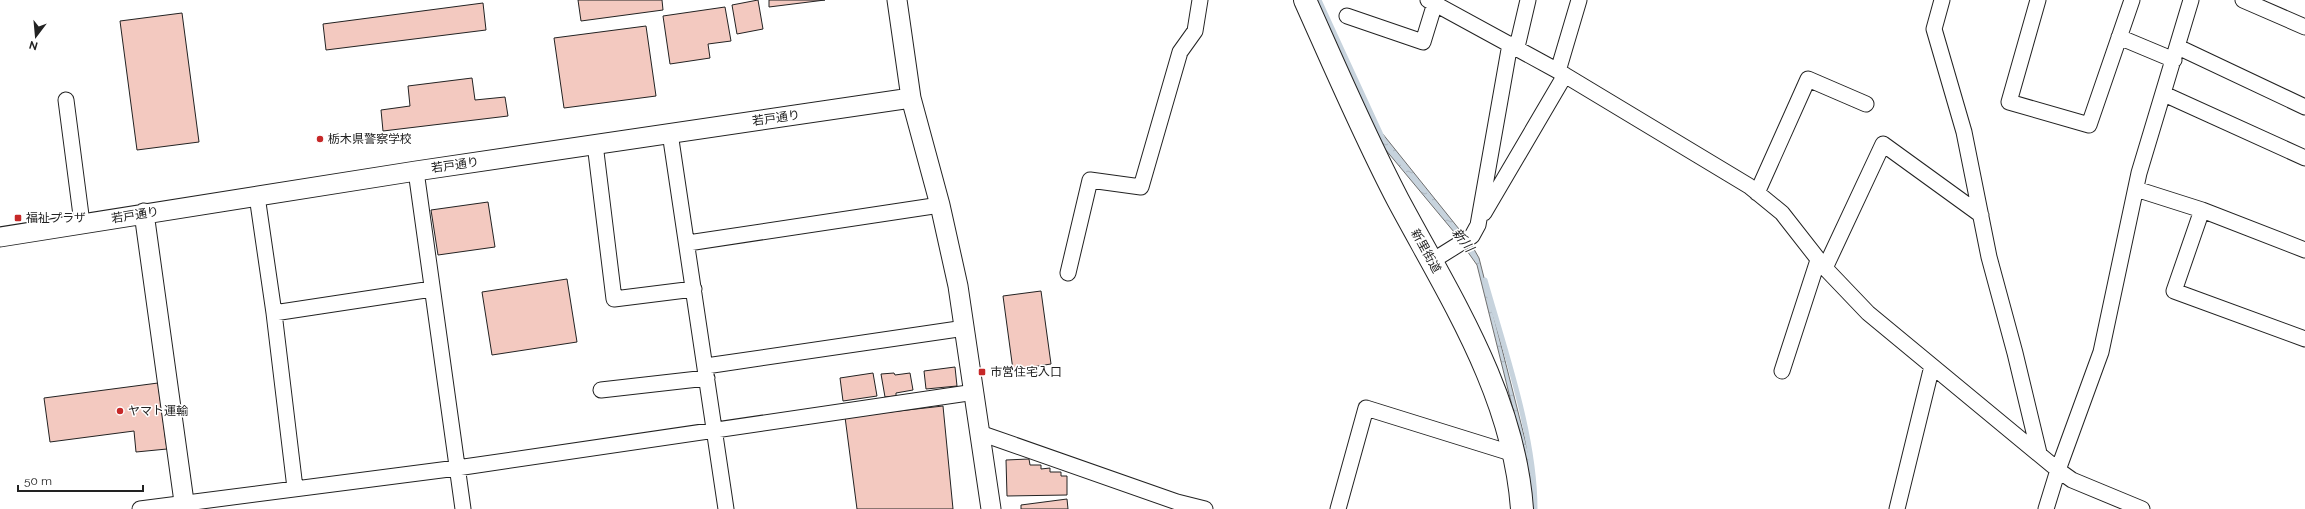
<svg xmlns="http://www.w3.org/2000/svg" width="2305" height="509" viewBox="0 0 2305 509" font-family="Raleway,'Noto Sans JP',sans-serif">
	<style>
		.water { fill: url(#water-ripples); stroke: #6f6f6f }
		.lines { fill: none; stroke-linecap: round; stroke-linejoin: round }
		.stream { stroke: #c7d3dd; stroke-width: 5 }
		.building { fill: #f3c9c0; stroke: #222 }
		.minor-casing { stroke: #222; stroke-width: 17 }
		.tertiary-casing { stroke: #222; stroke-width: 21 }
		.primary-casing { stroke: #222; stroke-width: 24 }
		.minor { stroke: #fff; stroke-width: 15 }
		.tertiary { stroke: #fff; stroke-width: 19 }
		.primary { stroke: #fff; stroke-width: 22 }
		.poi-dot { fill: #c62828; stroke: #fff; stroke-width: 1.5 }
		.labels { text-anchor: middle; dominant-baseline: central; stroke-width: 3; stroke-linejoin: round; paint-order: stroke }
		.street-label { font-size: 12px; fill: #222; stroke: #fff }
		.poi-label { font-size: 12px; fill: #222; stroke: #fff; text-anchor: start }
		.water-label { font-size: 13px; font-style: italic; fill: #222; stroke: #fff }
	</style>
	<defs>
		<pattern id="water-ripples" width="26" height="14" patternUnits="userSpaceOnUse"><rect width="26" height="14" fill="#c7d3dd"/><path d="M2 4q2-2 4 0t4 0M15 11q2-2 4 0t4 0" fill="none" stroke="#abb5bd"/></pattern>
	</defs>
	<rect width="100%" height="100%" fill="#fff"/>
	<!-- water -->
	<path class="water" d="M1310 0H1318L1375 122 1369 125Z
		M1382 133 1463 234 1459 238 1375 137Z
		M1471 244 1479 258 1532 467 1534 509H1528L1526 462 1477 265 1465 248Z"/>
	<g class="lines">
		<!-- stream -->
		<path class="stream" d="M1319 0 1383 139
			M1485 280C1505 351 1535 436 1535 509"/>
	</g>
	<!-- building -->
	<path class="building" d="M578 0H662L663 10 581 21Z
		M758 0 763 29 737 34 732 5Z
		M769 0H825L769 7Z
		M483 3 486 30 326 50 323 24Z
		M725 7 731 41 708 44 710 58 670 64 663 16Z
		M182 13 199 142 137 150 120 21Z
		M646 26 656 96 564 108 554 38Z
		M472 78 475 100 505 97 508 116 383 131 381 110 410 106 408 86Z
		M488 202 495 247 438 255 431 210Z
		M567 279 577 342 492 355 482 292Z
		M1041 291 1051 364 1013 370 1003 296Z
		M955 367 957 386 926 389 924 371Z
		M873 373 877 396 843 401 840 378Z
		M894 373 895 375 910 373 913 390 896 393V396L885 397 881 374Z
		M158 383 167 449 136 452 134 431 50 442 44 398Z
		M943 406 953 509H857L845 417Z
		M1029 459 1030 465H1041V469L1050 468V472H1061V476H1067V495L1007 496 1006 460Z
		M1067 499 1068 509H1021V505Z"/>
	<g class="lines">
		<defs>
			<path id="minor" d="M1428 0 1558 71 1749 186 1782 213 1825 268 1868 313 2058 470 2072 480 2142 509
				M1942 0 1934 29 1964 132 1989 257 2015 353 2039 453
				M2038 0 2009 102 2089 125 2132 0
				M2243 0 2305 27
				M1347 16 1423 42 1435 3
				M2119 37 2174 60
				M1517 47 1528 0
				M2178 47 2305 107
				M1558 71 1579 0
				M2164 94 2305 158
				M66 100 82 223
				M670 133 726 509
				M595 144 614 299 694 289
				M416 171 463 509
				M2136 189 2202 210 2305 250
				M1757 193 1808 79 1866 104
				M257 196 274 313 295 488
				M2202 210 2174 291 2305 339
				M1484 213 1565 75
				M688 243 940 205
				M1432 261 1472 236 1478 225 1510 44
				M1825 268 1883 144 1981 215
				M1068 273 1090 180 1141 187 1180 52 1195 31 1200 0
				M274 313 432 289
				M706 366 965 328
				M1782 371 1818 260
				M601 390 707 378
				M980 433 1177 502 1205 509
				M140 509 457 468 975 392
				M1338 509 1366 408 1514 454
				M1897 509 1932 366
				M2046 509 2058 470 2101 352 2139 173 2191 0"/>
			<path id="tertiary" d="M897 0 911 98 940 205 958 286 991 509
				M144 213 185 509
				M0 237 416 171 911 98"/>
			<path id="primary" d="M1305 0C1335 67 1364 135 1398 200 1451 299 1514 395 1522 509"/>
		</defs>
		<!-- minor casing -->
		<use href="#minor" class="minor-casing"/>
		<!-- tertiary casing -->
		<use href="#tertiary" class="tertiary-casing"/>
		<!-- primary casing -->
		<use href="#primary" class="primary-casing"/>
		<!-- minor -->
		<use href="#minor" class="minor"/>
		<!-- tertiary -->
		<use href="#tertiary" class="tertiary"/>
		<!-- primary -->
		<use href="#primary" class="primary"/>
	</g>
	<!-- markers -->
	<g class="poi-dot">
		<circle cx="320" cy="139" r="4"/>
		<rect x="14" y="214" width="8" height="8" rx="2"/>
		<rect x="978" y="368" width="8" height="8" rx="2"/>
		<circle cx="120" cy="411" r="4"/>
	</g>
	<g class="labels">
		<!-- street labels -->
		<g class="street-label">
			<text transform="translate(776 118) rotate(-8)">若戸通り</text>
			<text transform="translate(455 165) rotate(-8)">若戸通り</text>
			<text transform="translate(135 215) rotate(-9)">若戸通り</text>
			<text transform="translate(1426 251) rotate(61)">新里街道</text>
		</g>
		<!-- poi labels -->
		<g class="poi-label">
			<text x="328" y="139">栃木県警察学校</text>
			<text x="26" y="218">福祉プラザ</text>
			<text x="990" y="372">市営住宅入口</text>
			<text x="128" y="411">ヤマト運輸</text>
		</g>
		<!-- water labels -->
		<g class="water-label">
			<text transform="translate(1463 240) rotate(52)">新川</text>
		</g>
	</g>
	<!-- north arrow -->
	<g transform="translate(36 36) rotate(196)" stroke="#ffffff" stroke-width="3" paint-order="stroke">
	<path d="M0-3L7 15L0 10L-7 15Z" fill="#222222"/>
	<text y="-6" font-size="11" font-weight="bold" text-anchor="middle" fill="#222222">N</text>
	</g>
	<!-- scale -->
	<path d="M18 485v6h125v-6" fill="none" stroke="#222222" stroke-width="2"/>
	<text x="24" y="485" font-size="12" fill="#222222" stroke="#ffffff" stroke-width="3" paint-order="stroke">50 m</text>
</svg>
